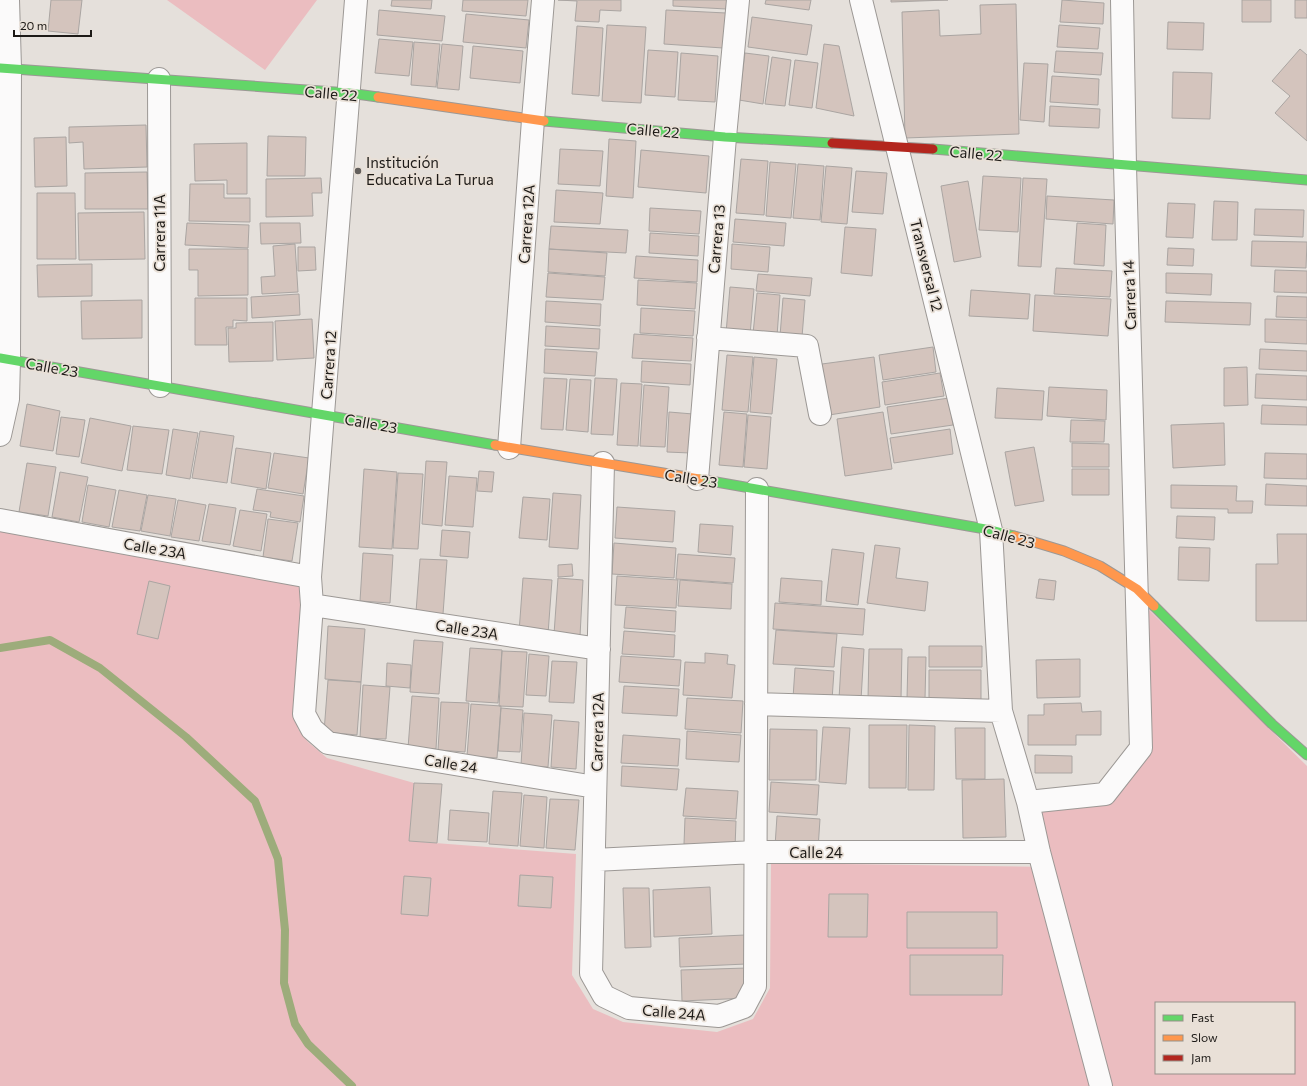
<svg xmlns="http://www.w3.org/2000/svg" width="1307" height="1086" viewBox="0 0 1307 1086" font-family="Commissioner,sans-serif">
	<style>
		.green { fill: #ebbdc0; fill-rule: evenodd }
		.lines { fill: none; stroke-linecap: round; stroke-linejoin: round }
		.stream { stroke: #9dac7b; stroke-width: 8 }
		.building { fill: #d4c4bd; stroke: #aaa5a2 }
		.street-casing { stroke: #9c9895; stroke-width: 24 }
		.fast-casing { stroke: #9c9895; stroke-width: 11 }
		.slow-casing { stroke: #9c9895; stroke-width: 11 }
		.jam-casing { stroke: #9c9895; stroke-width: 11 }
		.street { stroke: #fbfafa; stroke-width: 22 }
		.fast { stroke: #63d668; stroke-width: 9 }
		.slow { stroke: #ff974d; stroke-width: 9 }
		.jam { stroke: #b3261e; stroke-width: 9 }
		.poi-dot { fill: #635f5c; stroke: #e9e0d7; stroke-width: 1.5 }
		.labels { text-anchor: middle; dominant-baseline: central; stroke-width: 3.5; stroke-linejoin: round; paint-order: stroke }
		.street-label { font-size: 15px; fill: #1d1a17; stroke: #e9e0d7 }
		.poi-label { font-size: 15px; fill: #1d1a17; stroke: #e9e0d7; text-anchor: start }
	</style>
	<rect width="100%" height="100%" fill="#e5e0db"/>
	<!-- green -->
	<path class="green" d="M167 0H317L265 70Z
		M0 527 304 585 297 723 298 729 308 742 327 758 414 783 409 841 576 854 572 975 593 1009 623 1022 717 1032 753 1019 770 988 771 863 1051 867 1035 808 1107 802 1146 750 1143 604 1307 766V1086H0ZM1156 1003H1294V1073H1156Z"/>
	<g class="lines">
		<!-- stream -->
		<path class="stream" d="M0 648 50 640 100 668 186 737 255 801 278 859 285 930 284 983 295 1024 308 1044 352 1086"/>
	</g>
	<!-- building -->
	<path class="building" d="M51 0H82L78 34 48 31Z
		M392 0H432L431 9 391 6Z
		M463 0H528L526 16 462 11Z
		M558 0H621V11L600 10 599 22 575 21 577 1Z
		M673 0H727L726 9 673 6Z
		M766 0H811L809 10 765 4Z
		M891 0H948L891 2Z
		M1062 0 1104 3 1103 24 1060 22Z
		M1242 0H1271V22H1242Z
		M1295 0H1307V18H1295Z
		M1016 4 1019 134 905 138 902 12 939 10 940 36 981 34 980 5Z
		M379 10 445 16 442 41 377 35Z
		M666 10 726 13 723 48 664 44Z
		M466 14 529 20 526 48 463 42Z
		M752 17 812 25 807 55 748 47Z
		M1168 22 1204 23 1203 50 1167 49Z
		M607 25 646 27 641 103 602 101Z
		M1059 25 1100 28 1098 49 1057 47Z
		M577 26 603 28 599 96 572 94Z
		M379 39 413 42 409 76 375 73Z
		M414 42 440 44 436 87 411 85Z
		M442 44 463 46 459 90 437 88Z
		M824 44 839 46 854 116 816 108Z
		M473 46 523 51 520 83 470 78Z
		M1300 49 1307 55V141L1275 113 1290 96 1272 81Z
		M648 50 678 52 675 97 645 95Z
		M1056 51 1103 53 1101 75 1054 72Z
		M681 53 718 56 715 102 678 100Z
		M745 53 769 56 763 104 739 100Z
		M772 57 791 60 785 106 765 104Z
		M795 60 818 63 812 108 789 105Z
		M1024 63 1048 64 1044 122 1020 120Z
		M1173 72 1212 73 1210 119 1172 118Z
		M1052 76 1099 79 1098 105 1050 102Z
		M1050 106 1100 109 1099 128 1049 126Z
		M146 125 147 167 84 169 83 142 69 143V127Z
		M268 136 306 137 305 176H267Z
		M66 137 67 186 35 187 34 138Z
		M609 139 636 141 633 198 606 196Z
		M247 143V194H227V180L195 181 194 144Z
		M560 149 603 151 600 186 558 184Z
		M641 150 709 156 706 193 638 187Z
		M741 159 768 161 764 215 736 213Z
		M770 162 796 164 791 218 766 216Z
		M798 164 824 166 820 220 793 218Z
		M826 166 852 168 847 224 821 222Z
		M856 171 887 173 883 214 852 212Z
		M147 172 148 209H85V173Z
		M983 176 1021 178 1018 232 979 230Z
		M321 178 322 193H312L313 216 266 217V179Z
		M1023 178 1047 179 1041 267 1018 266Z
		M968 181 981 257 954 262 941 186Z
		M190 184H224V198H250V222L189 221Z
		M556 190 603 193 600 224 554 222Z
		M37 193H75L76 259H37Z
		M1047 196 1114 200 1113 224 1046 219Z
		M1214 201 1238 202 1237 240H1212Z
		M1168 203 1195 204 1193 238 1166 237Z
		M650 208 701 211 699 234 649 231Z
		M1255 209 1304 210 1303 237 1254 235Z
		M144 212 145 259 79 260 78 213Z
		M735 219 786 223 784 246 733 242Z
		M187 223 249 225 248 248 185 245Z
		M260 223H300L301 243 261 244Z
		M1077 223 1106 225 1104 266 1074 264Z
		M551 226 628 230 626 253 549 249Z
		M845 227 876 229 872 276 841 273Z
		M650 233 699 236 698 256 649 253Z
		M1252 241 1307 242 1306 268 1251 266Z
		M295 244 298 292 262 294 261 277 275 276 273 246Z
		M732 244 770 247 768 272 731 269Z
		M298 247H315L316 270 298 271Z
		M1168 248 1194 249 1193 266 1167 265Z
		M189 249H248V295L198 296V270H189Z
		M549 249 607 253 605 276 548 272Z
		M636 256 698 260 697 282 634 278Z
		M92 264V296L38 297 37 265Z
		M1056 268 1112 271 1110 297 1054 294Z
		M1275 270 1307 271V293L1274 292Z
		M548 273 605 277 603 300 546 297Z
		M1166 273 1212 274 1211 295 1166 293Z
		M758 274 812 278 810 296 756 291Z
		M638 280 697 283 695 309 637 305Z
		M730 287 754 289 750 335 726 333Z
		M971 290 1030 294 1028 319 969 316Z
		M757 293 780 295 777 336 753 334Z
		M299 294 300 315 252 318 251 297Z
		M1035 295 1111 299 1108 336 1033 331Z
		M1277 296 1307 297V318L1276 317Z
		M195 298H247V321L233 320V327H226L227 345H195Z
		M783 298 805 300 802 337 780 336Z
		M142 300V338L82 339 81 301Z
		M546 301 601 304 600 326 545 322Z
		M1166 301 1251 303 1250 325 1165 322Z
		M641 308 695 311 693 336 640 333Z
		M312 319 314 358 277 360 275 321Z
		M1265 319 1307 320V344L1265 342Z
		M273 322V361L229 362 228 328H236V323Z
		M546 326 600 329 599 349 545 346Z
		M634 334 693 338 691 361 632 358Z
		M933 347 936 372 883 380 879 355Z
		M545 349 597 352 595 376 544 373Z
		M1260 349 1307 351V371L1259 369Z
		M727 355 753 357 748 412 722 410Z
		M754 357 777 359 772 414 750 412Z
		M874 357 880 407 829 415 822 364Z
		M642 361 691 364 690 385 641 382Z
		M1247 367 1248 405 1224 406V368Z
		M940 373 944 396 885 405 882 382Z
		M1256 374 1307 376V400L1255 398Z
		M544 378 567 379 563 430 541 429Z
		M595 378 617 379 613 435 591 434Z
		M570 379 591 380 588 432 566 430Z
		M621 383 642 384 638 446 617 445Z
		M644 385 669 387 665 447 640 446Z
		M1049 387 1107 390 1106 420 1047 416Z
		M997 388 1044 391 1042 420 995 418Z
		M949 398 953 425 891 434 887 407Z
		M27 404 60 411 53 451 20 446Z
		M1262 405 1307 407V425L1261 424Z
		M669 412 693 414 690 453 667 452Z
		M724 412 747 414 743 467 719 465Z
		M883 412 892 469 845 476 837 419Z
		M748 415 771 417 767 469 744 467Z
		M61 417 85 420 79 457 56 454Z
		M90 418 131 426 122 471 81 463Z
		M1071 420 1105 421 1104 442H1070Z
		M1224 423 1225 465 1173 468 1171 425Z
		M133 426 169 430 162 474 127 470Z
		M173 429 198 433 190 479 166 475Z
		M950 429 953 454 894 463 890 438Z
		M200 431 234 436 227 483 192 478Z
		M1072 443 1109 444V467H1072Z
		M1034 447 1044 501 1015 506 1005 452Z
		M236 448 271 453 266 489 231 483Z
		M274 453 309 458 303 494 268 488Z
		M1265 453 1307 454V479L1264 478Z
		M426 461 447 462 442 526 422 524Z
		M27 463 56 467 48 516 19 512Z
		M364 469 397 472 392 549 359 547Z
		M1072 469H1109V495H1072Z
		M479 471 494 472 492 492 477 491Z
		M60 472 88 477 79 522 52 517Z
		M398 473 423 474 418 549 393 548Z
		M449 476 477 478 473 527 445 525Z
		M1266 484 1307 486V506L1265 505Z
		M88 485 116 490 109 527 82 522Z
		M1171 485 1237 486 1236 501H1253L1252 513H1228V509L1171 508Z
		M257 489 304 496 300 522 270 517 271 512 253 510Z
		M119 490 147 495 140 531 112 527Z
		M553 493 581 495 578 549 549 547Z
		M148 495 176 499 170 536 141 531Z
		M523 497 550 499 547 540 519 538Z
		M178 500 206 505 199 541 171 537Z
		M209 504 236 508 230 545 202 541Z
		M617 507 675 511 673 542 615 538Z
		M240 510 267 514 261 551 233 546Z
		M1177 516 1215 517 1214 540 1176 538Z
		M268 519 298 523 292 561 263 557Z
		M700 524 733 526 731 555 698 552Z
		M442 530 470 532 468 558 440 556Z
		M1277 534H1307V621H1256V564H1278Z
		M614 543 676 548 674 578 612 574Z
		M875 545 900 548 896 578 928 582 925 611 867 603Z
		M1179 547 1210 548 1209 581 1178 580Z
		M832 549 864 553 858 605 826 601Z
		M363 553 393 555 390 603 360 601Z
		M678 554 735 558 733 583 676 579Z
		M420 559 447 560 443 614 416 612Z
		M572 564 573 576 558 577V565Z
		M617 576 678 580 676 608 615 605Z
		M523 578 552 580 548 634 519 632Z
		M558 578 583 580 580 636 554 634Z
		M781 578 822 581 821 605 779 602Z
		M1039 579 1056 581 1054 600 1036 598Z
		M680 580 732 584 731 609 678 606Z
		M149 581 170 586 158 639 137 634Z
		M775 603 865 609 863 635 773 629Z
		M626 607 676 611 675 632 624 628Z
		M328 626 365 629 361 682 325 679Z
		M776 630 837 634 834 667 773 664Z
		M624 631 675 635 674 657 622 654Z
		M414 640 443 642 439 694 410 692Z
		M929 646H982V667H929Z
		M842 647 864 649 861 700 839 699Z
		M470 648 502 650 498 703 466 701Z
		M869 649H902L901 699H868Z
		M502 651 527 652 523 707 499 706Z
		M705 653 728 655 727 664 735 665 732 698 683 695 685 662 705 663Z
		M529 654 549 656 546 696 526 695Z
		M621 656 681 660 679 686 619 682Z
		M908 657H926L925 699H907Z
		M1080 659V697L1037 698 1036 660Z
		M552 661 577 662 574 703 549 702Z
		M387 663 411 665 410 688 386 686Z
		M795 668 834 671 832 700 793 698Z
		M929 670H981V700H929Z
		M328 680 361 682 357 735 324 732Z
		M363 685 390 687 386 739 360 738Z
		M624 686 679 689 677 716 622 713Z
		M412 696 439 698 436 749 408 748Z
		M687 698 743 701 741 733 685 729Z
		M441 702 469 703 465 752 438 750Z
		M1081 703 1082 712 1101 711V735H1076V745H1028V715H1044V704Z
		M471 704 501 706 497 758 467 756Z
		M501 708 523 710 520 752 498 751Z
		M524 713 552 715 548 767 521 766Z
		M554 720 579 722 576 769 551 767Z
		M869 725H907L906 788H869Z
		M909 725 935 726 934 790H908Z
		M823 727 850 728 846 784 819 782Z
		M955 728H985V779H956Z
		M770 729 817 730 816 780H769Z
		M687 731 741 735 739 762 686 759Z
		M623 735 680 739 678 766 621 763Z
		M1035 755 1072 756V773H1035Z
		M622 766 679 769 677 790 621 786Z
		M1004 779 1006 837 963 838 962 780Z
		M771 782 819 785 817 815 769 812Z
		M414 783 442 784 437 843 409 841Z
		M686 788 738 791 736 819 683 816Z
		M493 791 522 793 518 846 489 844Z
		M524 795 547 797 544 848 520 846Z
		M550 799 579 800 575 850 546 848Z
		M450 810 489 813 487 842 448 840Z
		M777 816 820 819 818 849 775 846Z
		M685 818 736 821 735 848 684 844Z
		M520 875 553 877 551 908 518 906Z
		M404 876 431 878 428 916 401 914Z
		M710 887 712 934 654 937 653 890Z
		M623 888H649L651 947 625 948Z
		M829 894H868L867 937H828Z
		M907 912H997V948H907Z
		M745 935 746 964 680 967 679 938Z
		M910 955H1003L1002 995H910Z
		M747 968 748 998 682 1001 681 970Z"/>
	<g class="lines">
		<defs>
			<path id="street" d="M356 0 310 577 312 605 304 714 312 729 328 743 595 787
				M861 0 991 530 1001 711 1028 802 1039 852 1101 1086
				M159 79 160 386
				M708 338 807 346 820 414
				M0 435 8 399 9 359 10 68 8 0
				M509 448 533 120 543 0
				M603 463 591 973 604 996 629 1008 719 1016 744 1007 755 986 757 489
				M697 479 725 137 738 0
				M0 520 310 577
				M312 605 599 649
				M756 704 1001 711
				M1028 802 1105 794 1141 748 1125 166 1122 0
				M594 860 755 852H1039"/>
			<path id="fast" d="M0 68 349 93 378 97
				M544 121 725 137 832 143
				M933 149 1307 180
				M0 358 495 445
				M699 479 991 530 1014 536
				M1154 606 1272 724 1307 755"/>
			<path id="slow" d="M378 97 544 121
				M495 445 699 479
				M1014 536 1064 551 1100 566 1137 589 1154 606"/>
			<path id="jam" d="M832 143 933 149"/>
		</defs>
		<!-- street casing -->
		<use href="#street" class="street-casing"/>
		<!-- fast casing -->
		<use href="#fast" class="fast-casing"/>
		<!-- slow casing -->
		<use href="#slow" class="slow-casing"/>
		<!-- jam casing -->
		<use href="#jam" class="jam-casing"/>
		<!-- street -->
		<use href="#street" class="street"/>
		<!-- fast -->
		<use href="#fast" class="fast"/>
		<!-- slow -->
		<use href="#slow" class="slow"/>
		<!-- jam -->
		<use href="#jam" class="jam"/>
	</g>
	<!-- markers -->
	<circle class="poi-dot" cx="358" cy="171" r="4"/>
	<g class="labels">
		<!-- street labels -->
		<g class="street-label">
			<text transform="translate(331 93) rotate(5)">Calle 22</text>
			<text transform="translate(653 130) rotate(5)">Calle 22</text>
			<text transform="translate(976 153) rotate(5)">Calle 22</text>
			<text transform="translate(526 224) rotate(-86)">Carrera 12A</text>
			<text transform="translate(159 233) rotate(-90)">Carrera 11A</text>
			<text transform="translate(716 239) rotate(-85)">Carrera 13</text>
			<text transform="translate(927 265) rotate(76)">Transversal 12</text>
			<text transform="translate(1129 295) rotate(-92)">Carrera 14</text>
			<text transform="translate(328 365) rotate(-86)">Carrera 12</text>
			<text transform="translate(52 367) rotate(10)">Calle 23</text>
			<text transform="translate(371 423) rotate(10)">Calle 23</text>
			<text transform="translate(691 478) rotate(9)">Calle 23</text>
			<text transform="translate(1009 536) rotate(15)">Calle 23</text>
			<text transform="translate(155 548) rotate(10)">Calle 23A</text>
			<text transform="translate(467 629) rotate(9)">Calle 23A</text>
			<text transform="translate(597 732) rotate(-89)">Carrera 12A</text>
			<text transform="translate(451 763) rotate(9)">Calle 24</text>
			<text x="816" y="852">Calle 24</text>
			<text transform="translate(674 1012) rotate(5)">Calle 24A</text>
		</g>
		<!-- poi labels -->
		<g class="poi-label">
			<text x="366" y="162">Institución<tspan x="366" dy="17">Educativa La Turua</tspan></text>
		</g>
	</g>
	<!-- legend -->
	<rect x="1155" y="1002" width="140" height="72" fill="#e9e0d7" stroke="#97918a"/>
	<rect x="1163" y="1015" width="20" height="6" fill="#63d668" stroke="#97918a"/>
	<text x="1191" y="1022" font-size="12" fill="#1d1a17">Fast</text>
	<rect x="1163" y="1035" width="20" height="6" fill="#ff974d" stroke="#97918a"/>
	<text x="1191" y="1042" font-size="12" fill="#1d1a17">Slow</text>
	<rect x="1163" y="1055" width="20" height="6" fill="#b3261e" stroke="#97918a"/>
	<text x="1191" y="1062" font-size="12" fill="#1d1a17">Jam</text>
	<!-- scale -->
	<path d="M14 30v6h77v-6" fill="none" stroke="#1d1a17" stroke-width="2"/>
	<text x="20" y="30" font-size="12" fill="#1d1a17" stroke="#e9e0d7" stroke-width="3" paint-order="stroke">20 m</text>
</svg>
